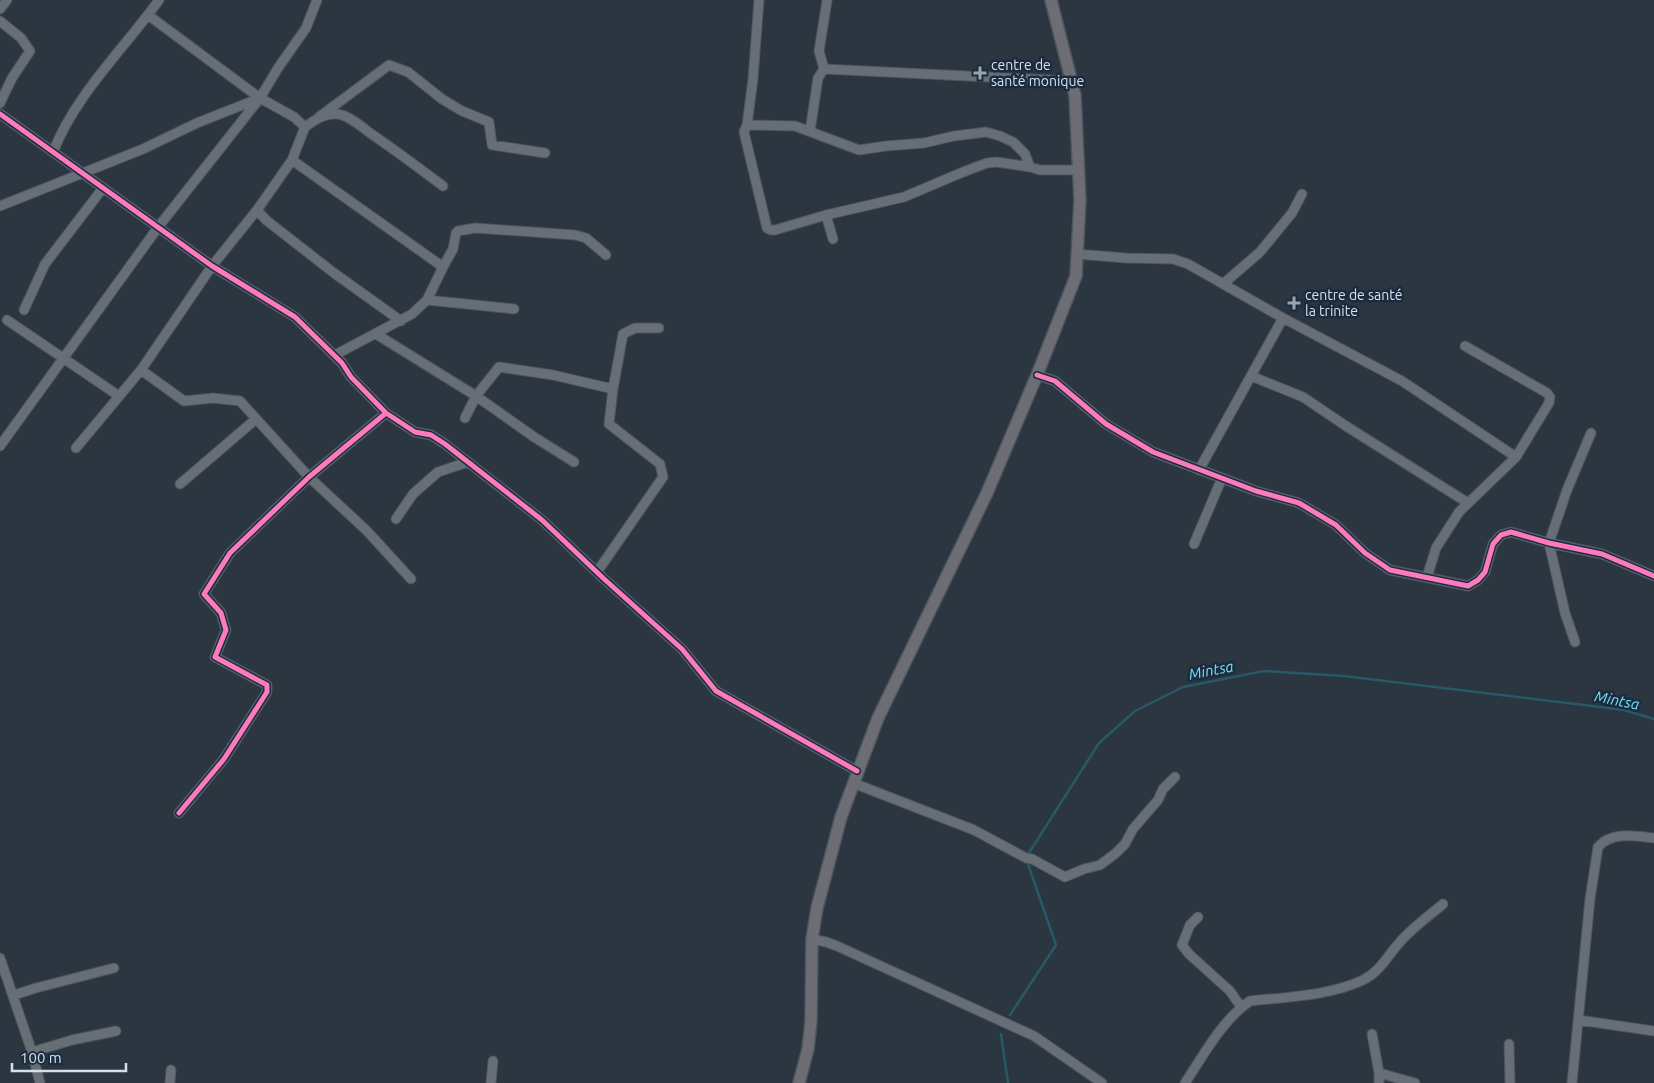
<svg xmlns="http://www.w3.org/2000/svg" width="1654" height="1083" viewBox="0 0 1654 1083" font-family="Ubuntu,sans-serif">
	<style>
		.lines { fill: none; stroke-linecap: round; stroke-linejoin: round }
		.stream { stroke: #275966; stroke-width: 2.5 }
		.minor-casing { stroke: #4c545d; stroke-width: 11 }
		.major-casing { stroke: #4c545d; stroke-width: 14 }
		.minor { stroke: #676e76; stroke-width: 9 }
		.major { stroke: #6d6e75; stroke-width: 11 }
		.cycleway-casing { stroke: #1b2c3e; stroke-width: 8 }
		.cycleway { stroke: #fd7abc; stroke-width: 5 }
		.poi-dot { fill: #9aa4b0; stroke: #1b2c3e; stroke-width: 2 }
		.labels { text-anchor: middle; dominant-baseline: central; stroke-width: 5; stroke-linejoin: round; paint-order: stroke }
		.poi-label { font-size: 14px; fill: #d6e0ed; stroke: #1b2c3e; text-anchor: start }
		.water-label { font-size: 15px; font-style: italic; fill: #77e0fb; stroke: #1b2c3e }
	</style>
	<rect width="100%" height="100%" fill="#2c3640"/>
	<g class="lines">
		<!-- stream -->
		<path class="stream" d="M1027 856 1099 743 1135 711 1183 687 1264 671 1344 676 1592 706 1624 710 1654 719
			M1010 1015 1056 945 1027 861
			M1001 1034 1008 1083"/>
		<defs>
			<path id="minor" d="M759 0 753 79 747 125 744 132 767 228 771 230H775L826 215
				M0 9 7 0
				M0 21 21 38 30 51 12 78 0 103
				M824 69 819 51 827 1
				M0 114 212 266 295 317 342 363 351 377 386 413 415 432 431 435 445 444 542 520 603 578 682 649 716 691 857 771
				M319 117 389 65 408 72 442 99 462 111 489 122 492 145 545 153
				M747 125 795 126 859 150 886 146 924 143 954 136 986 132 1000 136 1013 142 1025 154 1030 167
				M305 127C315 120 324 113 337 114 348 115 361 126 370 133 395 150 419 168 443 186
				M810 131 818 78 824 69 1071 81
				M53 152C76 94 123 50 159 0
				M292 160 443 267 427 300 412 314 335 355
				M0 206 143 149 197 123 260 98
				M257 210 266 220 334 273 401 321
				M833 239 826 215 904 197 963 172 987 163 997 162 1030 167 1040 170H1078
				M1077 254 1126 258 1173 259 1188 264 1283 318 1402 381 1516 457
				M443 267 453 249 456 233 458 231 475 228 575 235 586 238 606 255
				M1223 284 1260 252 1292 213 1302 194
				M427 300 514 309
				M24 310 45 264 103 188
				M7 320 119 396
				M376 334 476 396 534 437 574 462
				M141 370 184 401 213 398 240 401 309 477 367 531 411 579
				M1037 375 1055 381 1106 424 1153 452 1256 491 1299 503 1336 525 1365 553 1390 570 1468 586 1478 580 1485 572 1493 544 1501 535 1511 532 1549 543 1602 554 1654 576
				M1251 376 1303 397 1346 426 1468 503
				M465 418 476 396 499 367 553 375 613 389
				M0 446 159 226 260 98 278 68 306 28 317 0
				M76 448 141 370 212 266 257 210 292 160 305 127 294 117 260 98 148 15
				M1199 470 1283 318
				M180 484 256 419
				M396 519 413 494 438 472 468 462
				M1194 544 1222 478
				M597 572 663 477 660 464 609 424 613 389 623 334 635 328H659
				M1427 577 1436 548 1459 512 1516 457 1549 403 1550 397 1547 393 1465 346
				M1575 642 1565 613 1549 543 1567 490 1591 433
				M853 783 974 830 1026 858 1032 859 1065 877 1084 869 1100 865 1116 853 1125 844 1133 829 1158 800 1163 789 1175 777
				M179 813 224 759 267 692V685L215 657 226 630 221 613 204 594 230 553 309 477 386 413
				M1198 917 1190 925 1182 945 1189 954 1230 991 1241 1007
				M812 939 826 942 837 946 1034 1036 1102 1083
				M0 958 32 1052 40 1083
				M14 995 36 988 114 968
				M1579 1020 1654 1031
				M1372 1034 1379 1073V1083
				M1509 1044 1510 1083
				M32 1052 72 1040 116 1031
				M1379 1073 1415 1083
				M170 1083 171 1070
				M491 1083 493 1061
				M1185 1083C1203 1056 1222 1020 1250 1001 1287 997 1329 996 1363 980 1380 972 1388 955 1400 942 1412 928 1429 916 1443 904
				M1572 1083 1590 899 1598 847C1612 831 1635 836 1654 838"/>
			<path id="major" d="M799 1083 808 1049 811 1021 812 939 817 908 841 817 878 718 987 493 1037 375 1076 276 1080 200 1075 95 1051 0"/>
		</defs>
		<!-- minor casing -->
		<use href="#minor" class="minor-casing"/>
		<!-- major casing -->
		<use href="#major" class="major-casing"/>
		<!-- minor -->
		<use href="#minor" class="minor"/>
		<!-- major -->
		<use href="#major" class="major"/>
		<defs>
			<path id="cycleway" d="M0 114 212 266 295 317 342 363 351 377 386 413 415 432 431 435 445 444 542 520 603 578 682 649 716 691 857 771
				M1037 375 1055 381 1106 424 1153 452 1256 491 1299 503 1336 525 1365 553 1390 570 1468 586 1478 580 1485 572 1493 544 1501 535 1511 532 1549 543 1602 554 1654 576
				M179 813 224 759 267 692V685L215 657 226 630 221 613 204 594 230 553 309 477 386 413"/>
		</defs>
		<!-- cycleway casing -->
		<use href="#cycleway" class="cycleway-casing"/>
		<!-- cycleway -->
		<use href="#cycleway" class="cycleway"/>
	</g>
	<!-- markers -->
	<g class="poi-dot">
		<path d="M977.5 65.5h5v5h5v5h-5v5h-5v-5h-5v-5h5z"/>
		<path d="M1291.5 295.5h5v5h5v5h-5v5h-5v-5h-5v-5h5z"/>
	</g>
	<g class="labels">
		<!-- poi labels -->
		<g class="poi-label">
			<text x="991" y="65">centre de<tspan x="991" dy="16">santé monique</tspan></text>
			<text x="1305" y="295">centre de santé<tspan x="1305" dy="16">la trinite</tspan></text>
		</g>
		<!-- water labels -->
		<g class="water-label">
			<text transform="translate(1211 670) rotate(-11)">Mintsa</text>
			<text transform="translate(1617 700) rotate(11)">Mintsa</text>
		</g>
	</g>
	<!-- scale -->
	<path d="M12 1063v8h114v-8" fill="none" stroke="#d6e0ed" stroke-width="2.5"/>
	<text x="20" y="1063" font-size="15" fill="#d6e0ed" stroke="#1b2c3e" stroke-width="4" paint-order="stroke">100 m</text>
</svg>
